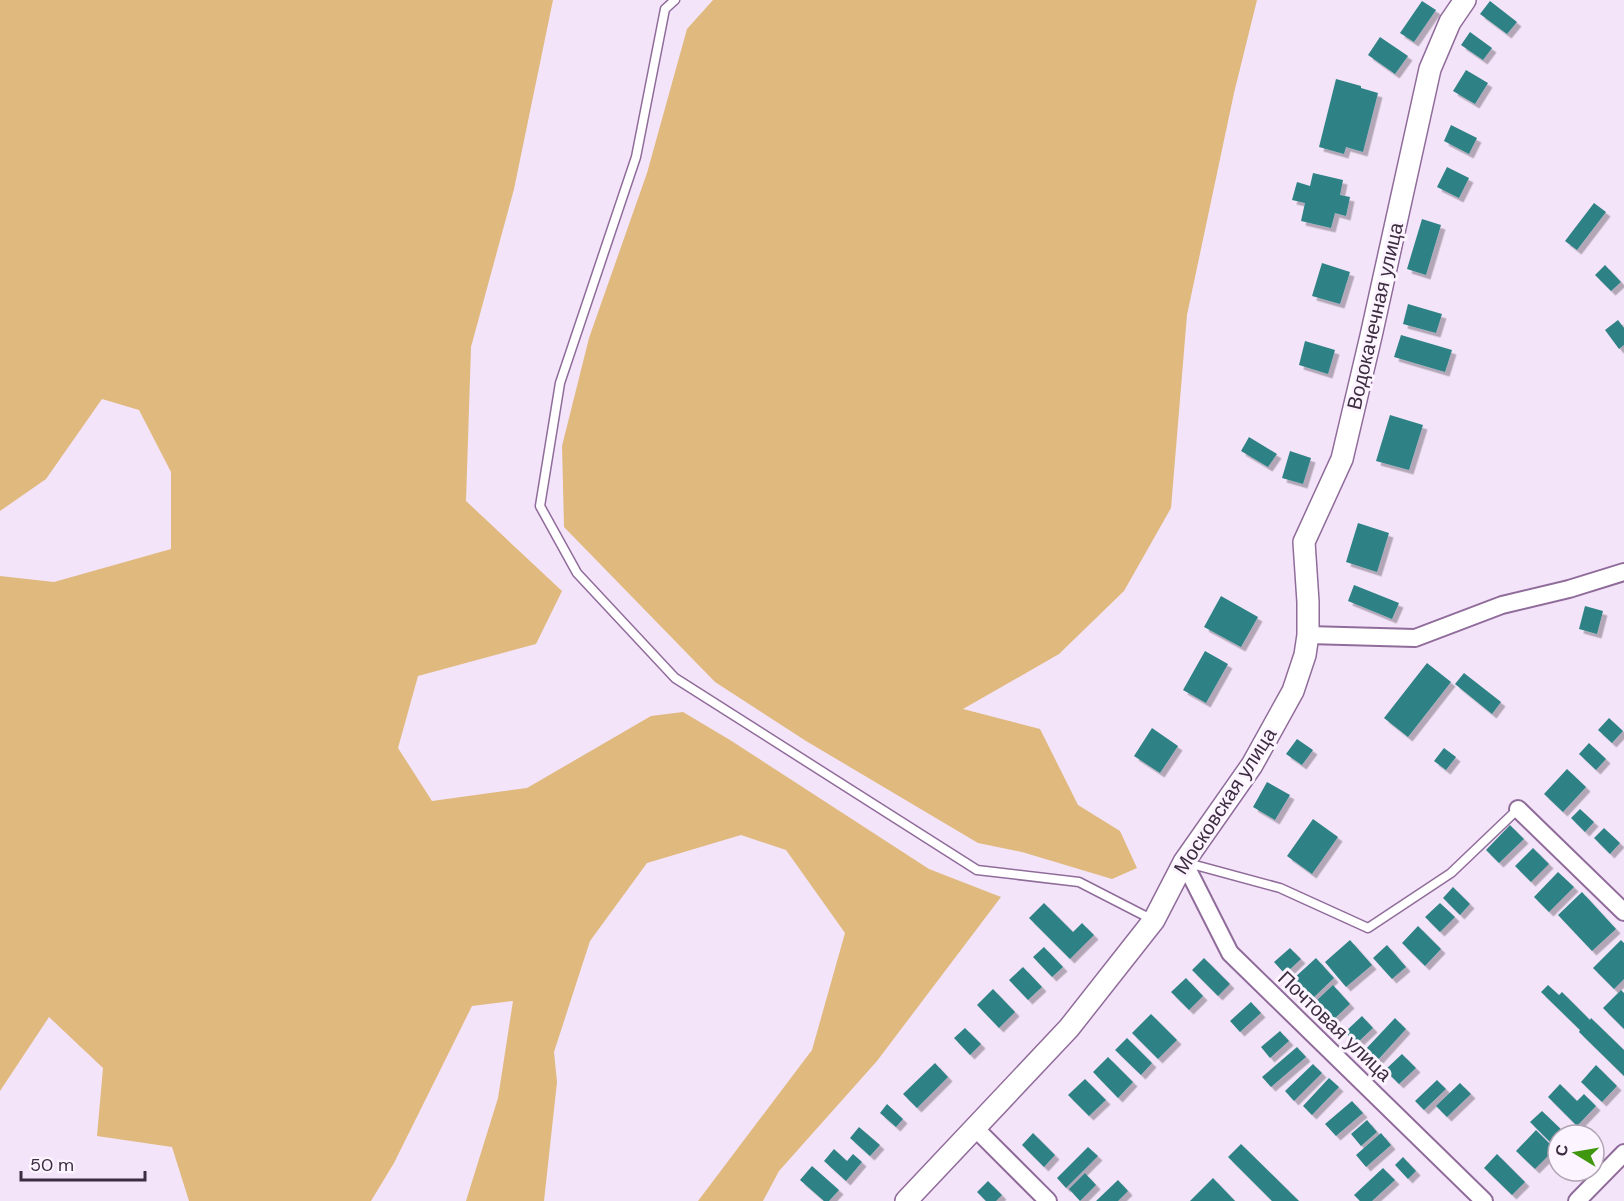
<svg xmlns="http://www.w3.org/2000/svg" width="1624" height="1201" viewBox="0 0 1624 1201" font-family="'DM Sans',sans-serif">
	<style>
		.green { fill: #dfb97e }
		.building { fill: #2e8285; filter: url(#shadow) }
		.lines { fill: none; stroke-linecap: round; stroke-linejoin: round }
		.service-casing { stroke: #906c9b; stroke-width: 11 }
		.minor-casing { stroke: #906c9b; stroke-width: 20 }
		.tertiary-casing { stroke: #906c9b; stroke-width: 24 }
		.service { stroke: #fff; stroke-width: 8 }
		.minor { stroke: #fff; stroke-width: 16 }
		.tertiary { stroke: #fff; stroke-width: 21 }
		.labels { text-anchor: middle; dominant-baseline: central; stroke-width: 6; stroke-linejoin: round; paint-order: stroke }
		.street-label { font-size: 20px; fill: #3d2d41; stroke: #fcf4ff }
	</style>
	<defs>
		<filter id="shadow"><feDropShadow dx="4.5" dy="4.5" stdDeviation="0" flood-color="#0004"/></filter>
	</defs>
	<rect width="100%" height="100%" fill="#f4e4f9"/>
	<!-- green -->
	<path class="green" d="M0 0H553L514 189 471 347 466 501 562 591 536 644 418 676 398 748 432 801 527 788 651 716 683 712 730 740 929 869 1001 897 877 1061 779 1171 763 1201H698L812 1050 845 933 786 850 741 835 647 863 590 941 554 1052 557 1082 544 1201H466L498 1098 513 1001 472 1006 394 1163 371 1201H189L172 1147 97 1136 103 1068 49 1017 0 1091V576L54 582 171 549V472L139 410 102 399 46 479 0 511Z
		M713 0H1257L1234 93 1187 315 1171 508 1124 591 1059 654 963 709 1040 729 1078 805 1120 831 1137 868 1112 879 1022 852 978 843 806 741 715 682 564 527 562 446 589 338 647 173 687 29Z"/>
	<!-- building -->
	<path class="building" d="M1422 1 1436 10 1414 42 1400 33Z
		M1490 1 1517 22 1507 34 1480 14Z
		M1470 32 1492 48 1483 60 1461 45Z
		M1380 37 1408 56 1395 74 1368 55Z
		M1466 70 1488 83 1475 104 1453 91Z
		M1336 79 1361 86V88L1378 93 1363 152 1346 147 1344 154 1319 147Z
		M1451 125 1477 138 1469 154 1444 141Z
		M1447 167 1469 178 1459 198 1437 187Z
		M1313 173 1343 180 1340 195 1350 197 1346 216 1335 213 1331 228 1301 221 1305 203 1292 200 1297 182 1310 186Z
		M1594 203 1606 212 1577 250 1565 241Z
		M1422 219 1441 225 1426 275 1407 269Z
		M1322 263 1350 272 1340 304 1312 296Z
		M1605 265 1621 282 1611 291 1595 275Z
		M1408 304 1442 314 1436 333 1403 324Z
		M1618 320 1624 328V345L1619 349 1605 330Z
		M1401 335 1452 350 1445 372 1394 357Z
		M1305 341 1335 350 1328 374 1299 365Z
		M1390 415 1423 425 1409 470 1376 461Z
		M1249 437 1277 454 1268 467 1241 451Z
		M1290 451 1311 458 1303 484 1282 478Z
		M1358 523 1389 533 1377 572 1346 562Z
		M1354 585 1399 603 1392 619 1348 601Z
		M1221 596 1258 617 1241 647 1204 627Z
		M1585 606 1603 611 1597 634 1579 629Z
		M1205 651 1228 664 1206 703 1183 690Z
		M1427 663 1451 682 1408 737 1384 718Z
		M1464 673 1501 702 1492 714 1455 684Z
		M1609 718 1623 731 1612 743 1598 730Z
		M1152 728 1178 746 1160 773 1134 756Z
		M1297 739 1313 750 1302 765 1286 754Z
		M1589 743 1606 759 1596 770 1579 754Z
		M1444 748 1456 757 1446 770 1434 761Z
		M1567 769 1586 787 1563 812 1544 794Z
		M1267 782 1290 795 1275 820 1253 807Z
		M1580 809 1594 822 1585 832 1571 818Z
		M1313 819 1338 837 1312 874 1287 856Z
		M1510 825 1524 839 1499 863 1486 850Z
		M1604 828 1620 843 1610 854 1594 838Z
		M1533 848 1549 864 1531 882 1515 866Z
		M1558 872 1574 887 1549 912 1534 897Z
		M1453 887 1470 904 1460 915 1443 898Z
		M1582 892 1616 929 1592 951 1558 915Z
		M1044 903 1073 932 1082 923 1094 935 1070 959 1029 918Z
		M1440 903 1455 917 1440 932 1425 917Z
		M1418 926 1441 949 1425 966 1402 943Z
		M1350 940 1372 965 1346 987 1325 962Z
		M1621 940 1624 943V979L1614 989 1593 968Z
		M1387 945 1406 967 1392 979 1373 958Z
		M1044 947 1063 967 1052 977 1033 957Z
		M1290 948 1301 959 1285 974 1274 962Z
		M1204 958 1230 984 1218 996 1192 970Z
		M1316 958 1334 978 1312 999 1293 979Z
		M1023 967 1042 987 1028 1000 1009 980Z
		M1186 978 1203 996 1189 1010 1171 992Z
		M1333 985 1350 1004 1333 1020 1315 1002Z
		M1548 985 1559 995 1562 992 1590 1020 1591 1018 1624 1050V1076L1579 1032 1580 1030 1541 992Z
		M993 989 1015 1012 999 1028 977 1005Z
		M1621 990 1624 993V1029L1603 1008Z
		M1251 1002 1261 1013 1240 1032 1230 1021Z
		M1151 1014 1177 1040 1158 1059 1132 1033Z
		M1362 1016 1373 1028 1356 1044 1345 1032Z
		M1395 1018 1406 1029 1376 1062 1364 1051Z
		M965 1028 981 1044 970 1055 954 1038Z
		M1280 1031 1289 1041 1270 1058 1261 1047Z
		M1127 1038 1152 1063 1141 1075 1115 1050Z
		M1297 1047 1306 1057 1271 1087 1262 1077Z
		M1402 1054 1416 1068 1399 1084 1385 1070Z
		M1108 1057 1133 1082 1118 1098 1093 1072Z
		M935 1063 948 1077 917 1108 903 1094Z
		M1313 1064 1322 1073 1294 1101 1285 1091Z
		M1596 1065 1617 1086 1602 1102 1581 1082Z
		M1329 1078 1339 1087 1312 1115 1303 1106Z
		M1085 1079 1106 1100 1089 1116 1068 1095Z
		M1437 1080 1446 1089 1424 1110 1415 1101Z
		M1460 1083 1471 1094 1447 1117 1436 1106Z
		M1560 1084 1577 1101 1584 1094 1596 1106 1577 1126 1548 1097Z
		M1352 1101 1363 1113 1336 1136 1325 1124Z
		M887 1104 903 1119 896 1127 880 1113Z
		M1542 1111 1567 1135H1558V1146L1556 1148 1530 1122Z
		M1367 1120 1377 1132 1361 1146 1351 1134Z
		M859 1127 880 1145 870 1156 850 1138Z
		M1536 1130 1555 1149 1535 1169 1516 1151Z
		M1033 1133 1055 1155 1044 1167 1022 1145Z
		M1381 1133 1391 1145 1366 1167 1356 1155Z
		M1241 1144 1299 1201H1272L1228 1157Z
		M1088 1147 1098 1156 1066 1188 1057 1178Z
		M834 1149 847 1161 853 1154 862 1162 846 1181 824 1161Z
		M1497 1154 1525 1182 1512 1195 1484 1168Z
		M1403 1157 1416 1171 1408 1179 1395 1165Z
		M812 1166 839 1190 829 1201H824L800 1180Z
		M1383 1168 1395 1180 1372 1201H1360L1354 1195Z
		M1085 1173 1096 1185 1080 1201 1069 1189Z
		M1213 1178 1235 1201H1190Z
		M1118 1180 1128 1191 1118 1201H1096Z
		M988 1181 1002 1195 996 1201H986L977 1192Z"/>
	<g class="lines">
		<defs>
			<path id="service" d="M675 0 665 9 636 157 560 383 540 506 577 573 675 678 977 870 1079 882 1153 920
				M1184 862 1280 888 1368 928 1451 873 1518 809"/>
			<path id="minor" d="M1308 635 1415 638 1502 605 1569 589 1624 572
				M1518 809 1624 912
				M1184 862 1230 953 1484 1201
				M975 1128 1048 1201
				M1577 1201 1624 1153"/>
			<path id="tertiary" d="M906 1201 1069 1028 1154 920 1184 862 1252 765 1293 691 1305 655 1308 635V602L1304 542 1342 459 1371 336 1430 69 1450 22 1465 0"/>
		</defs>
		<!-- service casing -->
		<use href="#service" class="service-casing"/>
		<!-- minor casing -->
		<use href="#minor" class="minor-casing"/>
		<!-- tertiary casing -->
		<use href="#tertiary" class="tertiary-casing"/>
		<!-- service -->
		<use href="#service" class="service"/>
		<!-- minor -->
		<use href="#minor" class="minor"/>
		<!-- tertiary -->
		<use href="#tertiary" class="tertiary"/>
	</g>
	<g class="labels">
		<!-- street labels -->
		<g class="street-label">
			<text transform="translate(1375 316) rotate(-77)">Водокачечная улица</text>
			<text transform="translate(1225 801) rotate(-57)">Московская улица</text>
			<text transform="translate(1335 1026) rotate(44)">Почтовая улица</text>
		</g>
	</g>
	<!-- north arrow -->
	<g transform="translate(1576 1153) rotate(281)"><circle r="28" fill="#fcf4ff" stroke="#b0a4b3" stroke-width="1.5"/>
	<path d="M0-4.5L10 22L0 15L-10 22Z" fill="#3f970f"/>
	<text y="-9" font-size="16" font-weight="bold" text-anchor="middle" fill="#3d2d41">С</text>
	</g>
	<!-- scale -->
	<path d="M21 1171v9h124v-9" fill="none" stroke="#3d2d41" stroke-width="3"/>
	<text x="30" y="1171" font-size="18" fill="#3d2d41" stroke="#fcf4ff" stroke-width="4.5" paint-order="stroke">50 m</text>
</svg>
